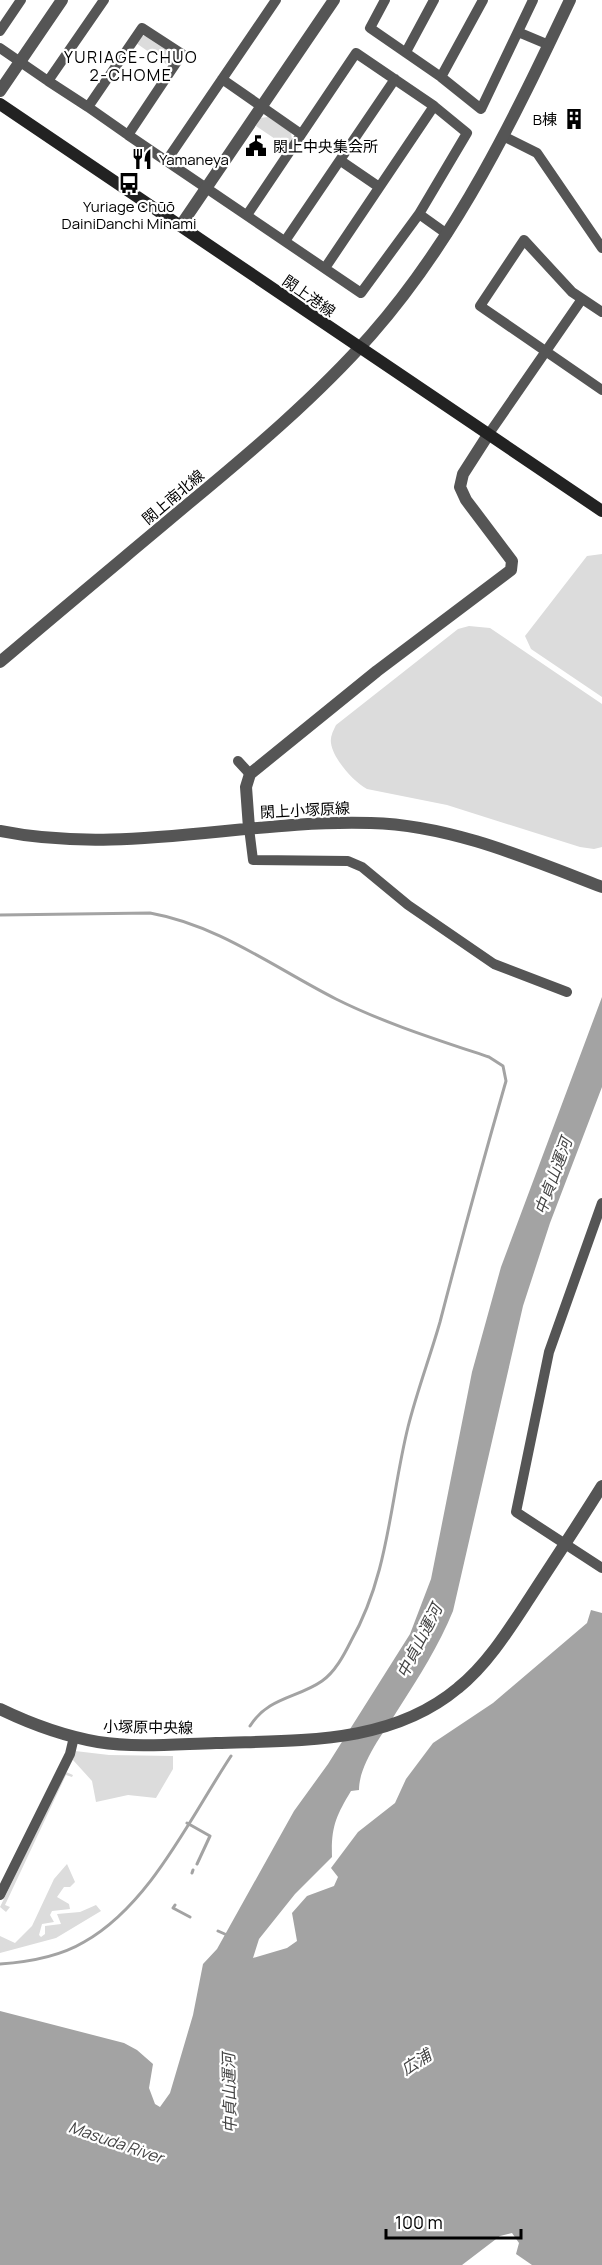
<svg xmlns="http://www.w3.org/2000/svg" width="602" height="2265" viewBox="0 0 602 2265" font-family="Manrope,'Noto Sans JP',sans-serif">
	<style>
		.green { fill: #dcdcdc }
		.water { fill: #a3a3a3 }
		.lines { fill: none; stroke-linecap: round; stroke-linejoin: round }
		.stream { stroke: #a3a3a3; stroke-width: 3 }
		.minor { stroke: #555; stroke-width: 10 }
		.tertiary { stroke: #555; stroke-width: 12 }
		.secondary { stroke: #222; stroke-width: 12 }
		.labels { text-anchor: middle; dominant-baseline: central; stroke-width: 4.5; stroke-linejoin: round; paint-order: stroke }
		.poi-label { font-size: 15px; fill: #000; stroke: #fff; text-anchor: start }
		.street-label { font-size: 15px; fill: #000; stroke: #fff }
		.neighbourhood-label { font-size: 16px; letter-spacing: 1.5px; fill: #000; stroke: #fff }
		.water-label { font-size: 16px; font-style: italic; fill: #444; stroke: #fff }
	</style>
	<rect width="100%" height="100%" fill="#fff"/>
	<!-- green -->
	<path class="green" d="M147 35 173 52 174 58 169 66 136 43 141 36Z
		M268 117 291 132 292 140 287 147 256 126 260 118Z
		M602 554V697L531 649 525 636 587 556Z
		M469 626 490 628 602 704V847L594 849 580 847 447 805 367 789C354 782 333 759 331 743 330 737 333 731 336 725L458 629Z
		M75 1751 109 1755 173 1756V1769L156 1798 128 1795 96 1802 92 1781 73 1760Z
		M66 1772 73 1775 72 1777 66 1775 5 1905 10 1907 6 1912 0 1907Z
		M67 1864 75 1882 70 1887H64L57 1897 69 1904 70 1909 52 1911 50 1915 54 1922 42 1924 39 1935 41 1937 45 1934V1926L61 1924 57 1914 80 1912 96 1905 101 1911 56 1938 0 1953V1936L15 1943 32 1926 54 1879Z"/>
	<!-- water -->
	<path class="water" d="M602 997V1087L550 1223 523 1306 453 1611C439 1645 419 1677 399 1708 385 1731 359 1763 359 1790L351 1791C336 1816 331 1827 332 1857L295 1894 259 1939 253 1958 287 1948 297 1941 292 1913 307 1896 334 1886 338 1877 331 1868 358 1832 395 1803 406 1779 433 1743 493 1703 587 1623 591 1610 602 1613V2265H532L516 2254 519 2243 512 2233 500 2236 462 2265H0V2011L124 2043 137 2050 153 2064 149 2088 155 2104 160 2107 170 2093 193 2015 203 1964 217 1949 294 1811 328 1764 410 1634 431 1579 472 1372 501 1267Z"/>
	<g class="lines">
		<!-- stream -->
		<path class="stream" d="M0 915 150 913C218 925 275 968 336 999 384 1023 438 1040 489 1057L503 1066 506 1081C483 1161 461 1241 440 1322 430 1357 417 1391 408 1427 390 1500 389 1574 351 1641 344 1655 335 1672 322 1681 298 1698 268 1697 250 1726
			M187 1823 210 1836 197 1864
			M192 1873 193 1870
			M175 1905 173 1908 190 1917
			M218 1931 227 1935
			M0 1964C29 1962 59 1957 84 1942 150 1905 190 1818 231 1756"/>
		<!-- minor -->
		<path class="minor" d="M104 0 48 81 88 107 142 28 182 54 128 135 361 293 419 214 467 133 434 106 356 53 247 215
			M385 0 370 28 441 77 481 109 533 0
			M0 31 21 0
			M518 32 549 45
			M0 48 48 81
			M406 52 434 0
			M441 77 483 0
			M222 79 301 134
			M88 107 128 135
			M505 137 537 153 602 248
			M167 160 276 0
			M341 161 379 187
			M419 214 447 234
			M285 241 395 79
			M325 268 434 106
			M602 312 572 292 524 240 480 306 602 390
			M488 435 582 299
			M238 761 250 774
			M249 828 253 860 348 861 362 867 408 905 494 964 567 992
			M602 1203 549 1352 516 1512 602 1568
			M0 1895 70 1754 74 1737"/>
		<!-- tertiary -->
		<path class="tertiary" d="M0 91 62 0
			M181 225 334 0
			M0 662C62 609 125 557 188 504 252 451 316 397 371 335 458 236 514 118 570 0
			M249 828 246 787 250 774 377 671 511 570 512 561 466 500 460 487 463 474 488 435
			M0 831C123 856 247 819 371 823 451 825 529 859 602 887
			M0 1709C31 1724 64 1736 98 1742 137 1748 177 1744 216 1743 299 1740 390 1745 458 1688 488 1664 510 1628 531 1596 555 1559 579 1523 602 1486"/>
		<!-- secondary -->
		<path class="secondary" d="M0 104 602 511"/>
	</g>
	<!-- icons -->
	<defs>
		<symbol id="building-bare" viewBox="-9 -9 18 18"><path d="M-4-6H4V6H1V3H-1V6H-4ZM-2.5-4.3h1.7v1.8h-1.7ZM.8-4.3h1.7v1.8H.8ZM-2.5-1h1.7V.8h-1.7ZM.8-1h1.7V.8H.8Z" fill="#000" stroke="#fff" stroke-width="2.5" paint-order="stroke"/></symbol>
		<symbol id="civic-bare" viewBox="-9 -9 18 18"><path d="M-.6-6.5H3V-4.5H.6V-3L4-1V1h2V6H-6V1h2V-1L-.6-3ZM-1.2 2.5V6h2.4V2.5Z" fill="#000" stroke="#fff" stroke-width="2.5" paint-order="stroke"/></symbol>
		<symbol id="restaurant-bare" viewBox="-9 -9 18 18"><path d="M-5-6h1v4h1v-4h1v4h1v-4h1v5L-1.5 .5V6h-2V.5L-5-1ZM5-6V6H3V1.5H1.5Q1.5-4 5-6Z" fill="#000" stroke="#fff" stroke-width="2.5" paint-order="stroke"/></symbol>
		<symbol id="bus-bare" viewBox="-9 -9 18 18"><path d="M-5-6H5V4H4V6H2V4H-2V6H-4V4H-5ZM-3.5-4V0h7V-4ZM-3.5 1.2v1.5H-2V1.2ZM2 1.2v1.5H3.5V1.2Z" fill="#000" stroke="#fff" stroke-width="2.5" paint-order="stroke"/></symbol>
	</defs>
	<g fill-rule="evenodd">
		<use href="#building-bare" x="559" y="104" width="30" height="30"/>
		<use href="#civic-bare" x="241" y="131" width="30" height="30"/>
		<use href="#restaurant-bare" x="127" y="144" width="30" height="30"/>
		<use href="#bus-bare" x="114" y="168" width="30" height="30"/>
	</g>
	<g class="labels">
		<!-- poi labels -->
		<g class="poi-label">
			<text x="557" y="119" text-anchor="end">B棟</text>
			<text x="273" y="146">閖上中央集会所</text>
			<text x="159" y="159">Yamaneya</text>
			<text x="129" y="206" text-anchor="middle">Yuriage Chūō<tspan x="129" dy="17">DainiDanchi Minami</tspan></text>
		</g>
		<!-- street labels -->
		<g class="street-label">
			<text transform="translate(309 296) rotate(35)">閖上港線</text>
			<text transform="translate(173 497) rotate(-40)">閖上南北線</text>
			<text transform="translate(305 810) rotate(-3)">閖上小塚原線</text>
			<text transform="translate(148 1727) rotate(1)">小塚原中央線</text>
		</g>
		<!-- neighbourhood labels -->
		<g class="neighbourhood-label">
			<text x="131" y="57">YURIAGE-CHUO<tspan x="131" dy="18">2-CHOME</tspan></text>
		</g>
		<!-- water labels -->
		<g class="water-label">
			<text transform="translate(553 1176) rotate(-70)">中貞山運河</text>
			<text transform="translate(419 1641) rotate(-63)">中貞山運河</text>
			<text transform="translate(416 2062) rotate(-33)">広浦</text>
			<text transform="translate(229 2093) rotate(-91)">中貞山運河</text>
			<text transform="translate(116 2142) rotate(19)">Masuda River</text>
		</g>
	</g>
	<!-- scale -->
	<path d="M386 2229v9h135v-9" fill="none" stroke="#000000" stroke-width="3"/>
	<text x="395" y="2229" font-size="18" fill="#000000" stroke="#ffffff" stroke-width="4.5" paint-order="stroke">100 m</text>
</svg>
